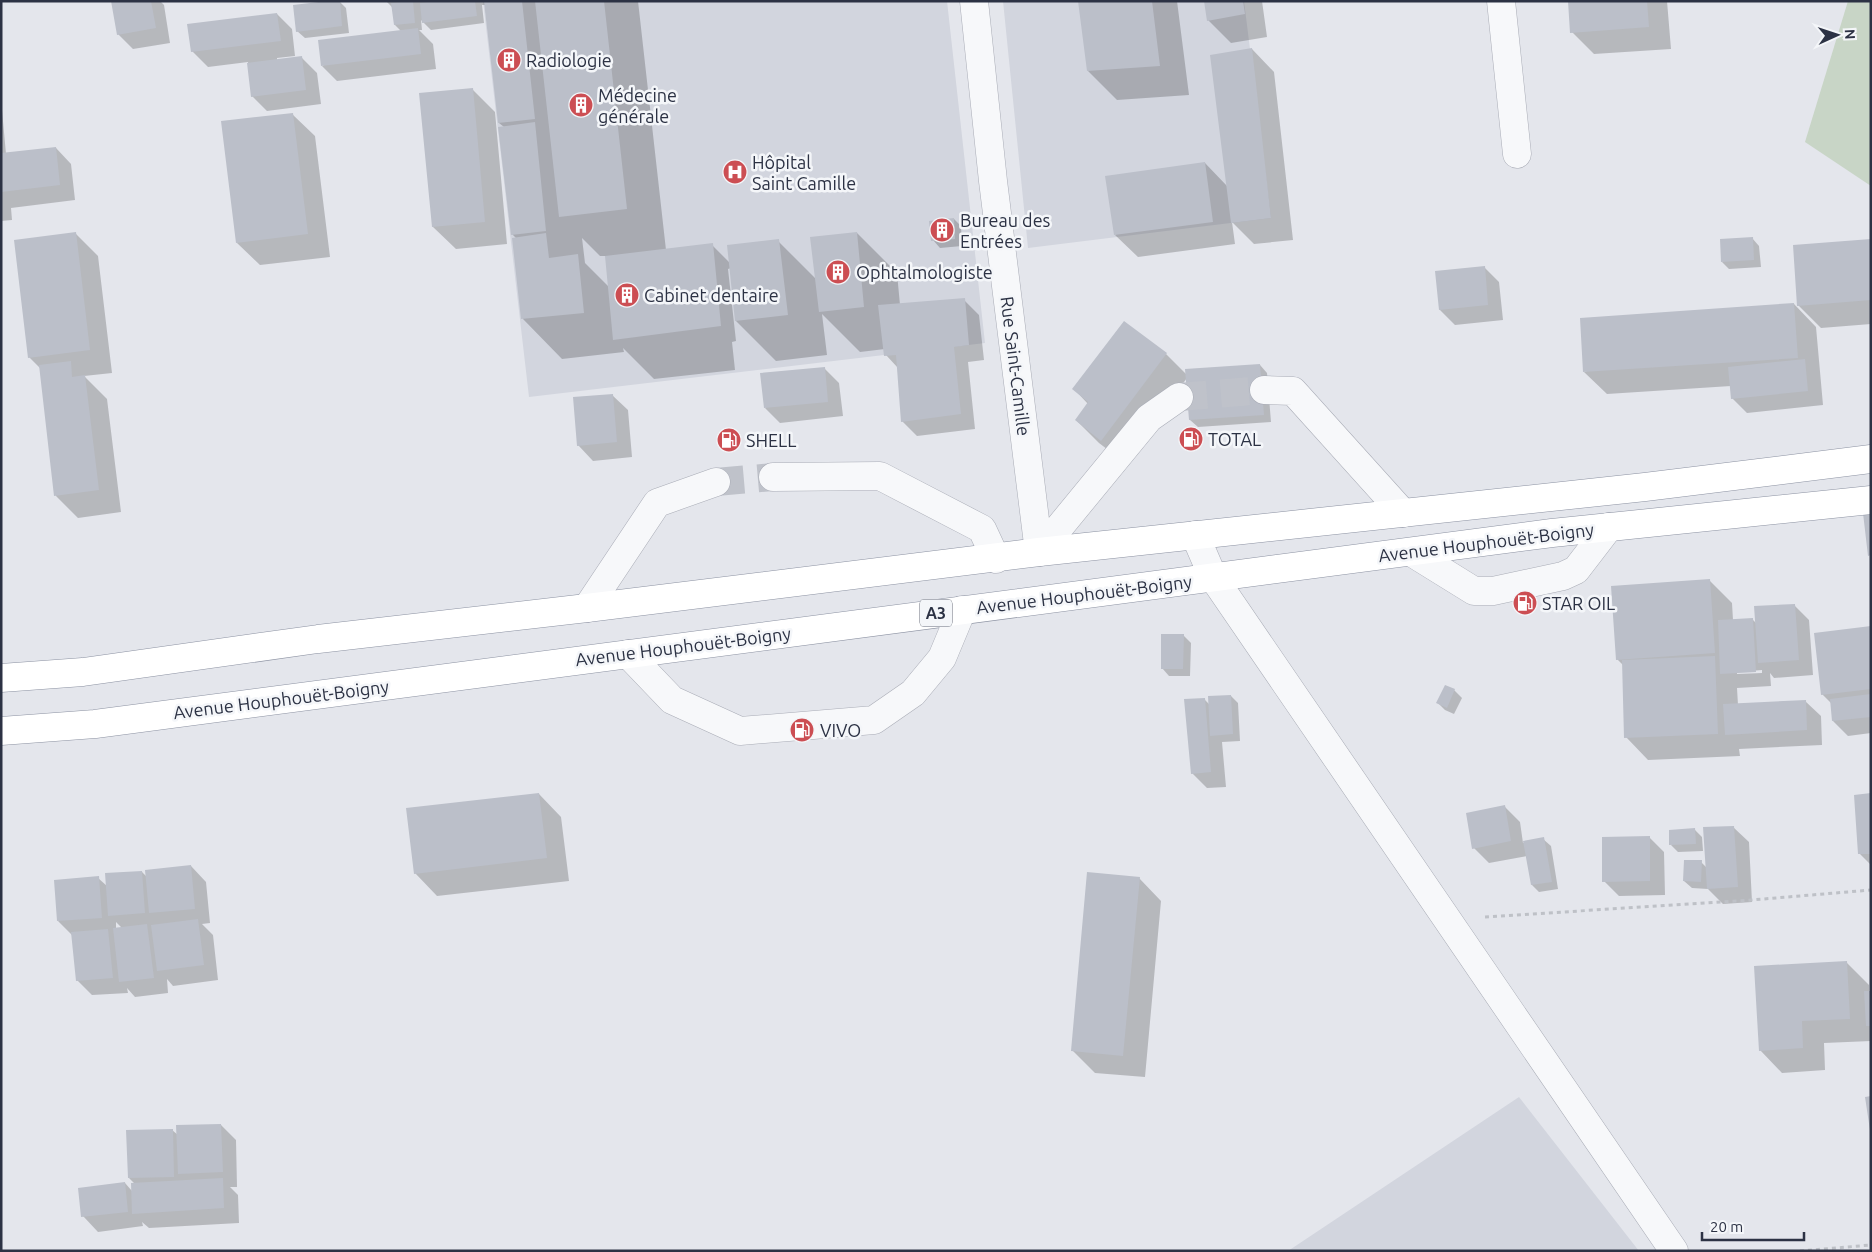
<svg xmlns="http://www.w3.org/2000/svg" width="1872" height="1252" viewBox="0 0 1872 1252" font-family="Ubuntu,sans-serif">
	<style>
		.built { fill: #d2d5de }
		.green { fill: #c8d5c6 }
		.shadow { fill: #0003; fill-rule: evenodd }
		.building { fill: #bbbfc9 }
		.lines { fill: none; stroke-linecap: round; stroke-linejoin: round }
		.minor-tunnel { stroke: #bfc2ca; stroke-width: 28; stroke-dasharray: 28 14; stroke-linecap: butt }
		.minor-casing { stroke: #a9acb6; stroke-width: 29 }
		.highway-casing { stroke: #8c92a2; stroke-width: 29 }
		.path { stroke: #bec1c7; stroke-width: 3; stroke-dasharray: 4 4; stroke-linecap: butt }
		.minor { stroke: #f7f8fa; stroke-width: 28 }
		.highway { stroke: #fff; stroke-width: 28 }
		.labels { text-anchor: middle; dominant-baseline: central; stroke-width: 5; stroke-linejoin: round; paint-order: stroke }
		.shield { fill: #f4f6f9; stroke: #686d7a; stroke-width: 1 }
		.shield-label { font-size: 16px; font-weight: bold; fill: #2c3244 }
		.poi-label { font-size: 18px; fill: #2c3244; stroke: #f4f6f9; text-anchor: start }
		.street-label { font-size: 18px; fill: #2c3244; stroke: #f4f6f9 }
	</style>
	<rect width="100%" height="100%" fill="#e4e6ec"/>
	<!-- built -->
	<path class="built" d="M483 1H947L985 343 529 397Z
		M1003 1H1244L1271 218 1028 248Z
		M1519 1097 1639 1251H1288Z"/>
	<!-- green -->
	<path class="green" d="M1848 1H1871V186L1805 142Z"/>
	<!-- shadow -->
	<path class="shadow" d="M112 1H160L164 5 170 43 133 49 118 34Z
		M339 1 346 8 349 33 305 38 297 31Z
		M386 1H638L666 250 712 245 730 263 778 241 816 279 857 233 897 273 900 305 964 300 979 315 984 360 968 362 975 429 917 436 902 421 898 368 886 355 885 349 860 352 822 314 827 355 776 361 736 321 731 268 728 269 736 341 732 342 735 370 654 379 623 348 624 352 562 359 523 319 517 239 512 234 504 127 499 123 485 5H482L484 23 431 30 421 20 422 30H419L433 44 436 69 337 81 322 66 401 31 395 25 393 8ZM582 238 600 256H606L609 287 585 263Z
		M1079 1H1177L1189 95 1117 100 1088 71Z
		M1206 1H1262L1267 37 1231 43 1208 20Z
		M1569 1H1667L1671 49 1594 54 1572 32Z
		M277 14 292 29 295 56 277 58V60L302 58 317 73 321 104 267 111 252 96 248 62 208 67 192 51Z
		M1252 49 1274 72 1293 240 1254 244 1232 222 1235 244 1138 257 1115 235 1205 163 1227 186Z
		M472 89 495 112 507 244 456 249 433 227Z
		M1 99 6 154 56 148 71 164 75 200 11 208 12 220 1 221Z
		M292 114 315 136 330 257 260 265 237 243Z
		M954 219 961 226 962 246 940 248 933 240Z
		M76 234 98 256 112 373 84 376 107 399 121 512 78 518 56 496 41 369 29 357Z
		M1752 238 1759 246 1761 267 1729 269 1722 262Z
		M1871 241V324L1821 328 1798 305Z
		M1484 267 1499 282 1503 320 1455 325 1440 310 1437 273Z
		M1794 304 1816 327 1823 405 1747 413 1732 398 1731 386 1607 394 1584 372Z
		M1166 354 1187 375 1260 365 1267 373 1271 422 1198 427 1190 420 1187 378 1124 462 1099 443 1076 420 1088 404 1074 389Z
		M824 368 839 383 843 416 780 423 765 408Z
		M612 395 628 410 632 457 593 461 578 445Z
		M1710 581 1732 603 1733 620H1753L1757 624 1794 605 1809 620 1813 675 1774 678 1770 673 1771 686 1737 688 1738 705 1805 701 1821 716 1822 745 1739 749 1740 756 1648 760 1626 737 1623 665 1617 659ZM1762 670V673L1737 674V672Z
		M1871 628V733L1848 736 1833 721 1832 704 1822 694Z
		M1183 635 1191 643 1190 676H1169L1162 668Z
		M1454 690 1462 698 1454 714 1445 710 1438 703Z
		M1231 696 1238 703 1240 741 1222 742 1226 787 1207 788 1192 773 1204 699 1210 705Z
		M539 794 561 817 569 881 437 896 415 873Z
		M1871 794V865L1860 854Z
		M1505 807 1520 822 1523 843 1543 839 1551 846 1558 889 1539 892 1532 885 1527 856 1489 863 1474 848Z
		M1733 827 1749 842 1752 902 1723 904 1708 889 1692 888 1684 881 1701 862 1707 868Z
		M1695 830 1702 837 1703 851 1678 852 1671 845Z
		M1649 837 1664 852 1665 895 1619 896 1604 881Z
		M191 866 206 882 210 923 202 924 213 935 218 980 173 986 167 979 168 993 135 997 127 988 128 993 92 995 77 980 73 936 58 921 98 878 107 886 142 872 147 877ZM116 922 122 928 116 929Z
		M1139 878 1161 901 1145 1077 1095 1073 1072 1050Z
		M1846 962 1869 985V992H1871V1041L1824 1043 1825 1070 1782 1073 1760 1050Z
		M221 1125 236 1140 237 1187H230L238 1195 239 1223 149 1228 142 1222 143 1226 98 1232 83 1216 125 1183 132 1191 135 1184 129 1178 172 1130 178 1135Z"/>
	<!-- building -->
	<path class="building" d="M111 1H151L156 28 117 35Z
		M327 1H340L342 26 296 32 293 5Z
		M413 1 415 23 394 25 391 3Z
		M435 1H475L477 16 422 23 420 3Z
		M484 1H522L535 119 498 123Z
		M535 1H604L627 209 559 217Z
		M1078 1H1152L1160 66 1087 71Z
		M1204 1H1243L1245 14 1207 21Z
		M1568 1H1647L1649 27 1570 33Z
		M277 13 281 41 191 52 187 24Z
		M418 28 421 54 321 66 318 40Z
		M1252 48 1271 218 1231 223 1210 55Z
		M302 56 306 90 251 97 247 63Z
		M473 88 485 222 432 227 419 93Z
		M293 113 308 234 236 243 221 121Z
		M535 122 546 231 511 235 498 127Z
		M56 147 60 185 1 192V153Z
		M1205 162 1213 222 1114 235 1105 176Z
		M954 218 955 239 931 241 929 221Z
		M76 232 90 350 28 358 14 240Z
		M857 232 864 307 819 312 810 237Z
		M546 233 549 258 578 254 584 313 521 319 512 238Z
		M1753 237 1754 260 1721 262 1720 239Z
		M779 239 788 315 735 321 727 245Z
		M1871 239V300L1797 306 1793 245Z
		M713 243 721 326 613 340 605 256Z
		M1485 266 1488 305 1439 310 1435 271Z
		M965 298 969 345 954 347 961 414 901 422 896 355 884 356 878 305Z
		M1794 303 1798 358 1583 372 1580 318Z
		M1124 321 1167 353 1101 441 1075 420 1088 402 1072 389Z
		M1805 359 1808 391 1731 399 1728 367Z
		M71 361 72 377 85 375 99 490 54 496 39 365Z
		M1260 364 1264 415 1189 420 1185 369Z
		M825 367 828 402 764 408 760 373Z
		M613 394 617 442 577 446 573 397Z
		M1871 512V555L1868 556 1863 513Z
		M1710 579 1715 653 1616 660 1611 586Z
		M1795 604 1799 660 1758 663 1754 606Z
		M1753 618 1756 672 1720 674 1718 620Z
		M1871 626V689L1821 695 1814 633Z
		M1161 634H1184L1183 669H1161Z
		M1715 656 1718 734 1624 738 1622 660Z
		M1445 685 1455 689 1447 708 1436 703Z
		M1871 694V717L1832 721 1830 699Z
		M1231 695 1233 734 1210 736 1208 696Z
		M1205 698 1211 772 1191 774 1184 699Z
		M1806 700 1807 730 1725 735 1723 704Z
		M539 793 547 858 414 874 406 808Z
		M1871 793V854H1858L1854 795Z
		M1505 805 1511 841 1472 849 1466 813Z
		M1734 826 1738 887 1707 889 1703 827Z
		M1695 828 1696 844 1669 845V830Z
		M1650 836V881L1602 882V837Z
		M1544 837 1552 882 1531 885 1523 841Z
		M1684 860H1702L1701 882 1683 881Z
		M191 865 195 909 149 913 145 870Z
		M142 871 145 913 108 916 105 873Z
		M1087 872 1140 877 1123 1056 1071 1051Z
		M99 876 102 918 57 921 54 880Z
		M198 919 204 965 157 971 151 925Z
		M147 924 154 978 119 982 113 928Z
		M108 929 113 978 76 981 71 932Z
		M1847 961 1850 1019 1802 1021 1803 1048 1759 1051 1754 966Z
		M1864 991H1871V1026H1866Z
		M1871 1096V1130H1870L1865 1097Z
		M221 1124 223 1172 178 1174 176 1125Z
		M173 1129 174 1177 128 1178 126 1130Z
		M223 1178 224 1208 132 1214 131 1183Z
		M125 1182 128 1212 81 1217 78 1188Z"/>
	<g class="lines">
		<!-- minor-tunnel -->
		<path class="minor-tunnel" d="M1179 397 1264 390
			M716 482 773 477"/>
		<defs>
			<path id="minor" d="M974 1 993 181 1039 552
				M1501 1 1517 154
				M1264 390 1293 391 1403 513
				M773 477 880 476 982 529 996 559
				M1195 535 1213 577 1674 1251
				M1039 552 1149 418 1179 397
				M1411 552 1474 591H1493L1563 576 1576 570 1609 527
				M587 608 657 503 716 482
				M628 654 672 700 740 731 874 720 913 693 942 658 962 610"/>
			<path id="highway" d="M1 678 83 672 318 639 587 608 1039 552 1645 487 1871 459
				M1 731 95 724 1552 533 1871 500"/>
		</defs>
		<!-- minor casing -->
		<use href="#minor" class="minor-casing"/>
		<!-- highway casing -->
		<use href="#highway" class="highway-casing"/>
		<!-- path -->
		<path class="path" d="M1485 917 1751 900 1871 890
			M1800 1251 1871 1245"/>
		<!-- minor -->
		<use href="#minor" class="minor"/>
		<!-- highway -->
		<use href="#highway" class="highway"/>
	</g>
	<!-- icons -->
	<defs>
		<symbol id="building-disc" viewBox="-11 -11 22 22"><circle r="9.5" fill="#cc4e53" stroke="#f4f6f9"/><path d="M-4-6H4V6H1V3H-1V6H-4ZM-2.5-4.3h1.7v1.8h-1.7ZM.8-4.3h1.7v1.8H.8ZM-2.5-1h1.7V.8h-1.7ZM.8-1h1.7V.8H.8Z" fill="#fff"/></symbol>
		<symbol id="hospital-disc" viewBox="-11 -11 22 22"><circle r="9.5" fill="#cc4e53" stroke="#f4f6f9"/><path d="M-5-5h3v3.5h4V-5h3V5h-3V1.5h-4V5h-3Z" fill="#fff"/></symbol>
		<symbol id="fuel-disc" viewBox="-11 -11 22 22"><circle r="9.5" fill="#cc4e53" stroke="#f4f6f9"/><path d="M-5.5-6h7V0h2V4h1.3V-2.5L3-4.5l.8-.8L6-3V5H2.5V1h-1V6h-7ZM-4.2-4.7v3.2H.2V-4.7Z" fill="#fff"/></symbol>
	</defs>
	<g fill-rule="evenodd">
		<use href="#building-disc" x="495" y="46" width="28" height="28"/>
		<use href="#building-disc" x="567" y="91" width="28" height="28"/>
		<use href="#hospital-disc" x="721" y="158" width="28" height="28"/>
		<use href="#building-disc" x="928" y="216" width="28" height="28"/>
		<use href="#building-disc" x="824" y="258" width="28" height="28"/>
		<use href="#building-disc" x="613" y="281" width="28" height="28"/>
		<use href="#fuel-disc" x="1177" y="425" width="28" height="28"/>
		<use href="#fuel-disc" x="715" y="426" width="28" height="28"/>
		<use href="#fuel-disc" x="1511" y="589" width="28" height="28"/>
		<use href="#fuel-disc" x="788" y="716" width="28" height="28"/>
	</g>
	<g class="labels">
		<!-- shield labels -->
		<rect class="shield" x="920" y="599.5" width="32" height="27" rx="4"/>
		<g class="shield-label">
			<text x="936" y="613">A3</text>
		</g>
		<!-- poi labels -->
		<g class="poi-label">
			<text x="526" y="60">Radiologie</text>
			<text x="598" y="95">Médecine<tspan x="598" dy="21">générale</tspan></text>
			<text x="752" y="162">Hôpital<tspan x="752" dy="21">Saint Camille</tspan></text>
			<text x="960" y="220">Bureau des<tspan x="960" dy="21">Entrées</tspan></text>
			<text x="856" y="272">Ophtalmologiste</text>
			<text x="644" y="295">Cabinet dentaire</text>
			<text x="1208" y="439">TOTAL</text>
			<text x="746" y="440">SHELL</text>
			<text x="1542" y="603">STAR OIL</text>
			<text x="820" y="730">VIVO</text>
		</g>
		<!-- street labels -->
		<g class="street-label">
			<text transform="translate(1016 366) rotate(83)">Rue Saint-Camille</text>
			<text transform="translate(1486 542) rotate(-7)">Avenue Houphouët-Boigny</text>
			<text transform="translate(1084 594) rotate(-7)">Avenue Houphouët-Boigny</text>
			<text transform="translate(683 646) rotate(-7)">Avenue Houphouët-Boigny</text>
			<text transform="translate(281 699) rotate(-7)">Avenue Houphouët-Boigny</text>
		</g>
	</g>
	<!-- border -->
	<rect width="1872" height="1252" fill="none" stroke="#2c3244" stroke-width="5"/>
	<!-- north arrow -->
	<g transform="translate(1837 35) rotate(87)" stroke="#f4f6f9" stroke-width="4" paint-order="stroke">
	<path d="M0-4L9 19L0 12L-9 19Z" fill="#2c3244"/>
	<text y="-8" font-size="14" font-weight="bold" text-anchor="middle" fill="#2c3244">N</text>
	</g>
	<!-- scale -->
	<path d="M1702 1232v8h102v-8" fill="none" stroke="#2c3244" stroke-width="2.5"/>
	<text x="1710" y="1232" font-size="15" fill="#2c3244" stroke="#f4f6f9" stroke-width="4" paint-order="stroke">20 m</text>
</svg>
